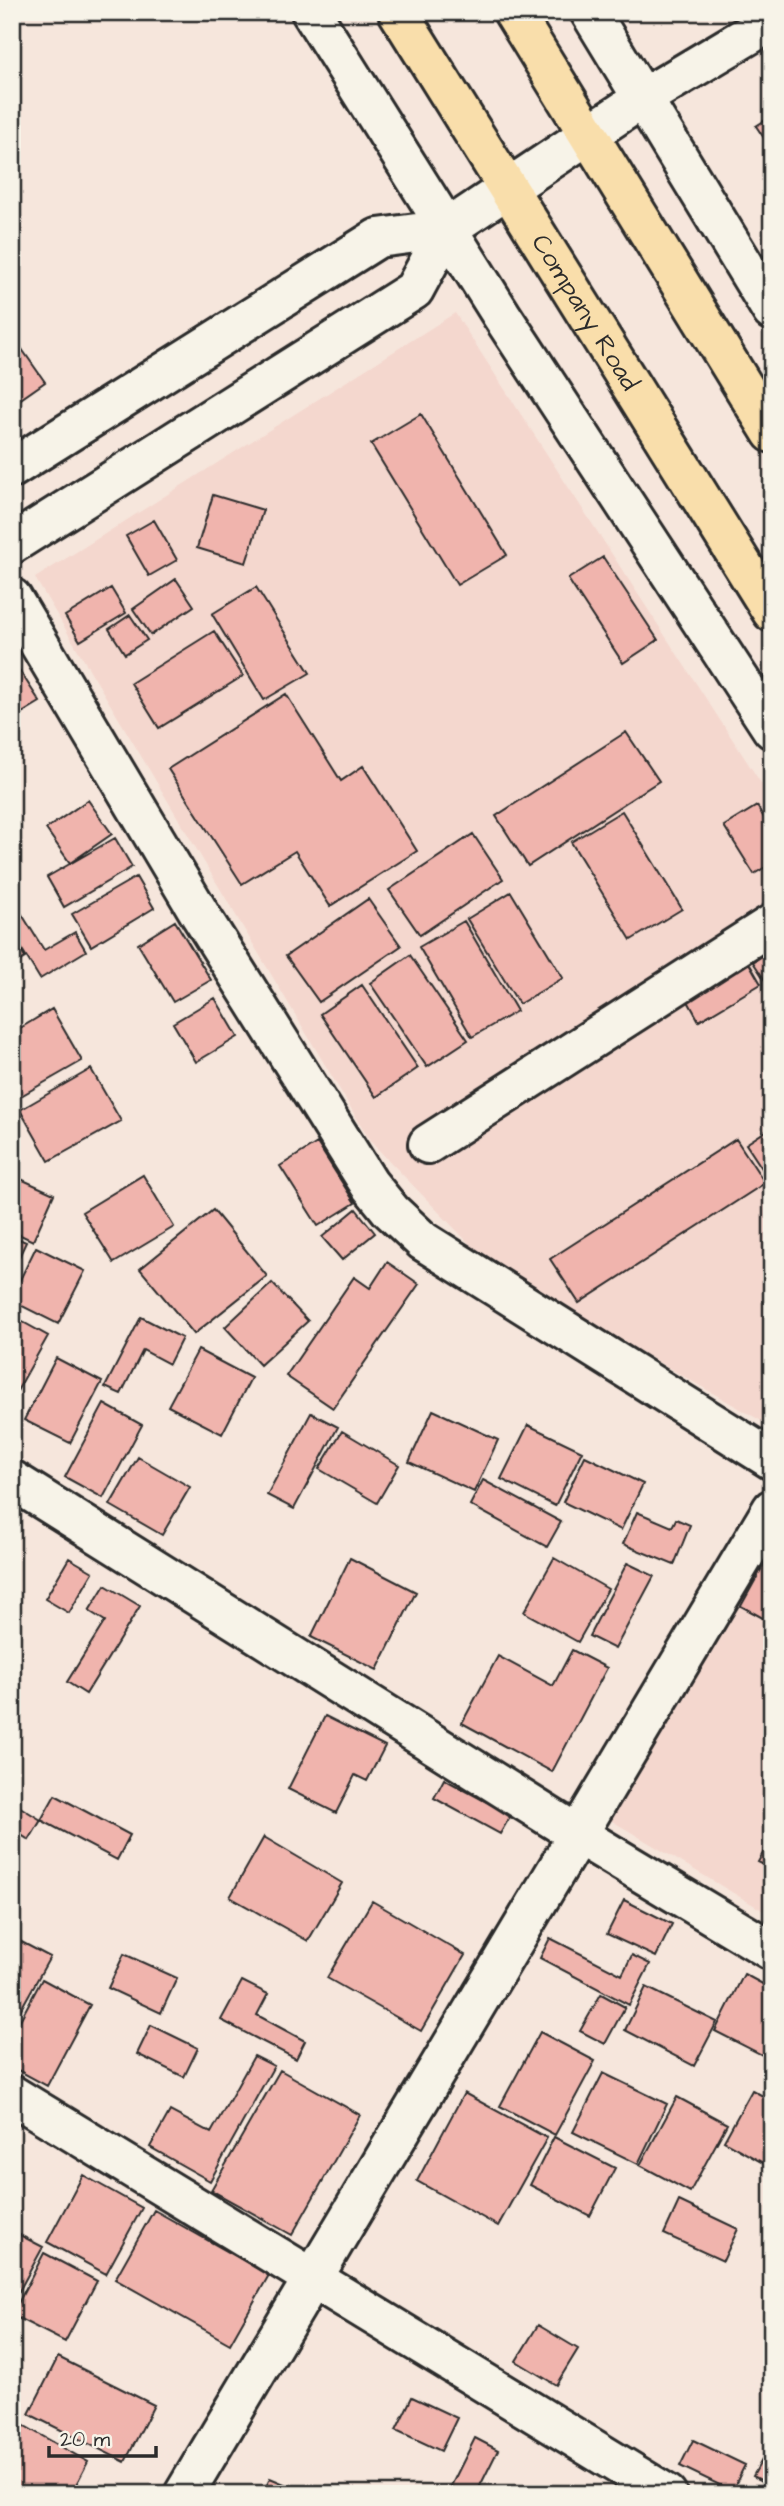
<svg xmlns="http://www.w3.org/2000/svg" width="784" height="2506" viewBox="0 0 784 2506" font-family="'Architects Daughter',sans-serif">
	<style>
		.built { fill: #f4d7ce }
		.building { fill: #f0b4ad; stroke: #2b2b2b; stroke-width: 2 }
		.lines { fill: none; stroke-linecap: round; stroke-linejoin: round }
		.minor-casing { stroke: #2b2b2b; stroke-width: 44 }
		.highway-casing { stroke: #2b2b2b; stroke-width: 44 }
		.minor { stroke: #f7f3e8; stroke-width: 38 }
		.highway { stroke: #f9deab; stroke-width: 38 }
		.labels { text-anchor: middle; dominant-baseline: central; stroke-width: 7; stroke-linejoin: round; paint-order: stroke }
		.street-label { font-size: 26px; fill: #2b2b2b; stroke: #f7f3e8 }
	</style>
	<rect width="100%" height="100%" fill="#f6e6dc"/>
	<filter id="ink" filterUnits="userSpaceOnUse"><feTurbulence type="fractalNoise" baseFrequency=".0143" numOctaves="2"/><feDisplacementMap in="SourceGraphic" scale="14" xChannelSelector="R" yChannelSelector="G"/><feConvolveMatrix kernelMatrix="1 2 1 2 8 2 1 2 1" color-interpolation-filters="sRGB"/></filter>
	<g filter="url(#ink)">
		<!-- built -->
		<path class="built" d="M455 313 772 800V1427L491 1266 371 1142 35 578Z
			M772 1542V1916L607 1818Z"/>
		<!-- building -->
		<path class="building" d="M772 116V150L756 126Z
			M12 335 45 382 12 405Z
			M421 414 507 555 457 585 371 444Z
			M213 495 263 510 246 563 197 548Z
			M154 520 177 560 149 576 126 536Z
			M603 557 658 640 623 663 568 579Z
			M176 579 194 606 151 635 133 609Z
			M256 587 310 673 264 700 212 614Z
			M111 588 126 613 80 641 65 616Z
			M130 615 147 640 125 654 109 629Z
			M214 631 243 676 159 728 131 683Z
			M12 659 40 702 12 719Z
			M286 694 341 781 363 766 417 851 330 906 295 851 242 884 168 769Z
			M626 732 659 781 528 866 496 816Z
			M88 800 112 834 70 863 46 829Z
			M757 806 772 831V863L754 874 724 826Z
			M622 811 682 909 631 940 571 842Z
			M473 834 503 879 420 935 389 890Z
			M115 838 132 867 64 907 47 877Z
			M136 877 154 908 91 946 72 914Z
			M511 892 563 978 519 1004 467 919Z
			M368 899 401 946 319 1002 286 956Z
			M13 900 44 950 75 932 86 951 40 979 12 933Z
			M175 921 211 980 173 1002 138 944Z
			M464 921 517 1011 472 1037 419 947Z
			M12 936 25 958 12 966Z
			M772 950V991L753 962Z
			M410 955 468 1040 427 1067 370 983Z
			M749 963 761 984 699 1021 688 1001Z
			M362 985 418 1068 376 1097 320 1014Z
			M215 998 238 1037 196 1062 173 1023Z
			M52 1009 82 1061 12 1101V1033Z
			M91 1069 121 1121 49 1161 20 1110Z
			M772 1127V1182H771L746 1144Z
			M736 1139 765 1183 579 1303 550 1259Z
			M317 1143 355 1203 318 1226 280 1166Z
			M12 1175 54 1194 33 1241 12 1231Z
			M143 1175 174 1227 114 1263 82 1212Z
			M356 1209 375 1233 342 1260 322 1237Z
			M213 1210 267 1276 194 1334 140 1269Z
			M12 1236 26 1242 12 1272Z
			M36 1247 85 1271 58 1324 12 1301V1296Z
			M387 1262 419 1284 333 1408 286 1376 354 1277 370 1288Z
			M272 1283 308 1321 260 1365 225 1327Z
			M12 1316 48 1336 12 1400Z
			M141 1317 182 1338 169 1364 143 1350 121 1394 105 1387Z
			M198 1350 251 1378 222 1434 168 1406Z
			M56 1358 102 1382 70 1443 24 1420Z
			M104 1404 142 1425 103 1498 65 1477Z
			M433 1410 498 1440 474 1492 409 1462Z
			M311 1413 338 1427 294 1509 267 1495Z
			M528 1425 582 1451 555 1506 501 1479Z
			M342 1431 399 1465 377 1503 319 1469Z
			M585 1456 643 1484 621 1530 563 1502Z
			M138 1457 190 1487 162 1535 110 1505Z
			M483 1480 561 1522 547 1547 470 1505Z
			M637 1512 672 1527 676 1519 690 1525 674 1565 623 1544Z
			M772 1550V1623L741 1606Z
			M69 1558 93 1572 69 1613 45 1599Z
			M350 1558 416 1592 377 1670 311 1637Z
			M554 1558 608 1589 578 1642 524 1612Z
			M627 1563 654 1576 615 1649 589 1636Z
			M105 1585 140 1606 86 1694 67 1682 105 1621 89 1611Z
			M572 1650 607 1668 552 1772 462 1723 498 1656 553 1686Z
			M325 1716 385 1746 367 1781 355 1775 336 1813 288 1789Z
			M444 1779 511 1815 500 1834 434 1798Z
			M55 1795 130 1835 117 1860 41 1820Z
			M12 1802 41 1820 29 1840 12 1829Z
			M264 1837 342 1883 308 1941 230 1897Z
			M772 1837V1869L758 1862Z
			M624 1900 672 1924 656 1957 607 1934Z
			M372 1901 465 1955 421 2031 327 1978Z
			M12 1937 50 1957 12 2025Z
			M550 1938 622 1975 632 1955 650 1964 629 2005 540 1958Z
			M124 1954 177 1978 161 2013 108 1988Z
			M744 1974 772 1989V2060L715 2031Z
			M42 1979 90 2005 47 2086 12 2067V2035Z
			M242 1981 268 1994 257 2015 305 2041 296 2059 221 2020Z
			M646 1987 717 2022 694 2066 625 2030Z
			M601 1994 625 2007 605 2044 580 2031Z
			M151 2025 198 2048 184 2077 137 2054Z
			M540 2032 595 2061 555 2135 500 2106Z
			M254 2056 274 2066 210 2181 150 2147 170 2111 211 2133Z
			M280 2070 360 2115 292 2235 211 2190Z
			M603 2073 667 2104 638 2164 573 2132Z
			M752 2090 772 2101V2168L724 2141Z
			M464 2093 547 2138 498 2226 417 2181Z
			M677 2097 727 2124 690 2192 640 2165Z
			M554 2137 615 2168 590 2216 530 2185Z
			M83 2175 142 2208 106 2274 47 2242Z
			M679 2201 738 2229 723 2261 664 2234Z
			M154 2210 269 2275 230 2344 115 2279Z
			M12 2231 43 2247 12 2304Z
			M44 2253 97 2281 65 2342 12 2315Z
			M538 2325 578 2349 556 2385 516 2361Z
			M58 2357 154 2405 125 2462 29 2414Z
			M412 2397 457 2418 441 2451 396 2430Z
			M12 2403 22 2407 12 2427Z
			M23 2425 88 2462 71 2494H12V2443Z
			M475 2438 498 2450 476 2494H447Z
			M693 2440 745 2465 732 2491 680 2466Z
			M772 2442V2486L753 2476Z
			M270 2478 308 2494H263Z"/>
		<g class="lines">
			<defs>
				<path id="minor" d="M311 12 502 316 772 729
					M590 12 772 311
					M12 468 378 238 447 229 643 98 772 21
					M12 544 414 290 447 229
					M12 598 201 916 369 1184 391 1211 423 1241 772 1460
					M428 1144 772 924
					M12 1480 577 1834 772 1951
					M12 2095 667 2494
					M184 2494 772 1509"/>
				<g id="highway">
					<path id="s1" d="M398 12 772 612"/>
					<path d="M513 12 772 433"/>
				</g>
			</defs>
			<!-- minor casing -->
			<use href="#minor" class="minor-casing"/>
			<!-- highway casing -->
			<use href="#highway" class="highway-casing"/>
			<!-- minor -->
			<use href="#minor" class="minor"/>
			<!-- highway -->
			<use href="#highway" class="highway"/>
		</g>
	</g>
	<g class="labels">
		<!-- street labels -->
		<g class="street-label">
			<text stroke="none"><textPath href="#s1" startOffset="354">Company Road</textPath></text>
		</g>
	</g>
	<!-- margin -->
	<rect width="784" height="2506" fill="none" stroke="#f7f3e8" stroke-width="42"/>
	<rect x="21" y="21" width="742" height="2464" fill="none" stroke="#2b2b2b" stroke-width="2.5" filter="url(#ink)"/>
	<!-- scale -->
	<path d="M49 2446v10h107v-10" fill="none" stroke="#2b2b2b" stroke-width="3.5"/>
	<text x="60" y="2446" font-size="21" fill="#2b2b2b" stroke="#f7f3e8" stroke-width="5" paint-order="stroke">20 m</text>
</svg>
